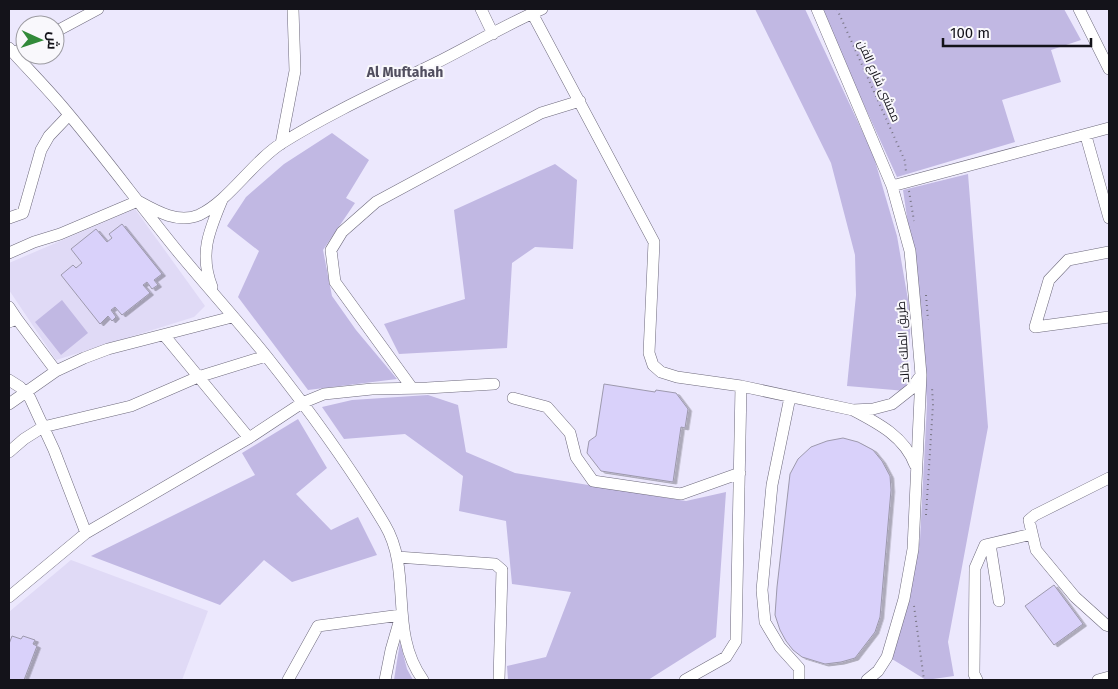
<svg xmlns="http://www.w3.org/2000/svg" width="1118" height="689" viewBox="0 0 1118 689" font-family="'Fira Sans',Cairo,sans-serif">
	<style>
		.built { fill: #e0daf6 }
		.green { fill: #c1b8e3 }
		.building { fill: #d9d1fa; stroke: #9d99ad; filter: url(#shadow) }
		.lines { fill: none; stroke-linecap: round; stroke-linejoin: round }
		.minor-casing { stroke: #6e6a7c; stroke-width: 12 }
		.path { stroke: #777482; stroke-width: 2; stroke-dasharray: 1 4; stroke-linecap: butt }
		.minor { stroke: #fff; stroke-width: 11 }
		.labels { text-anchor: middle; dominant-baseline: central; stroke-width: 4; stroke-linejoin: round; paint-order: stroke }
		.street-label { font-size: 12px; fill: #14131a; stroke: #f9f8fc }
		.neighbourhood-label { font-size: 14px; font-weight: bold; fill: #514e5f; stroke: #f9f8fc }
	</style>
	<defs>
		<filter id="shadow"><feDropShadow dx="3.5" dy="2" stdDeviation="0" flood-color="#0004"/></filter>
	</defs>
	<rect width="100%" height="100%" fill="#ece8fd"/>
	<!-- built -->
	<path class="built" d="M135 209 205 306 194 317 56 360 9 290V263Z
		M71 560 208 611 182 680H9V612Z"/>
	<!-- green -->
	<path class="green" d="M755 9H805L873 154 897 236 911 317 906 391 847 386 856 295 855 255 831 163Z
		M820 9H1064L1081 40 1051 50 1061 82 1002 100 1015 142 897 177Z
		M332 133 369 160 346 198 355 203 323 250 332 296 356 330 397 379 308 390 238 297 259 251 227 226 246 197 284 164Z
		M555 164 577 180 573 249 535 247 512 263 507 348 399 354 384 324 465 299 454 210Z
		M968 174 988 427 948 642 954 676 926 680 892 659 920 540 927 404 919 299 903 190Z
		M62 300 88 333 61 355 35 322Z
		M428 395 458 405 466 452 515 473 686 501 726 492 716 637 648 680H508L507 666 546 657 571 592 512 584 506 521 459 511 463 476 405 434 344 439 322 407 352 400Z
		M298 419 327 468 296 494 331 530 358 517 377 555 292 582 264 560 220 605 91 556 255 475 242 453Z
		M400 642 407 669 413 680H394Z"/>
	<!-- building -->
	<path class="building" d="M122 224 162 274 154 280 158 285 152 289 147 282 143 285 150 293 122 315 115 307 111 310 116 317 112 321 108 316 100 324 61 275 73 265 76 268 82 263 71 249 96 229 107 242 112 238 109 234Z
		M604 384 655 392 656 390 676 393 688 409 685 428 681 427 673 482 601 471 587 453 589 441 596 436Z
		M843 438 858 442 873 450 882 461 890 476 891 490 880 617 875 632 855 658 841 662 825 664 802 657 793 650 786 641 780 630 775 615 777 587 790 474 798 459 811 447 827 441Z
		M1054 585 1083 624 1054 645 1025 606Z
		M12 636 21 639 23 636 35 640 33 644 37 646 24 680H9V644Z"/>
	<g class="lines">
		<defs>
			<path id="minor" d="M481 9 493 34
				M817 9 892 186 910 251 916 316 921 375 913 549 904 599 887 657 878 671 867 680
				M1079 9 1109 69
				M532 13 654 242 649 353 653 365 661 372 677 377 741 386 853 410 873 409 892 404 911 389 921 375
				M55 32 98 9
				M9 48C26 67 44 85 61 105 102 153 139 204 179 253 208 288 239 322 267 357 309 410 350 466 385 525 413 572 388 632 423 680
				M14 53 25 47
				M1086 136 1109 218
				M281 144 295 71 293 9
				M892 186 1109 128
				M9 218 23 213 41 150 49 136 69 115
				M1109 252 1068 260 1049 280 1035 327 1109 317
				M9 253 34 242 60 234 138 201C156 211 178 224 199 215 229 201 252 162 282 143 330 113 383 89 434 64 470 46 505 25 542 9
				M212 287C199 254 209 231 222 200
				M9 307 17 319
				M9 322 17 319 56 371
				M164 335 249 438
				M9 380 20 387 30 398 54 450 86 533
				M412 388 335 282 331 250 342 232 376 202 541 113 580 101
				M790 397 772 485 762 590 765 622 780 647 799 668V680
				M513 398 547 407 570 433 576 457 593 481 681 494 740 473
				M9 404 56 371 84 358 108 349 232 317
				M853 410C878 423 905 437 915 465
				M9 452 24 439 43 427 131 406 198 377 266 356
				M1109 478 1035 515 1029 520 1036 550 1075 597 1106 625 1109 626
				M990 544 999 601
				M397 557 495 564 502 570 499 680
				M9 597 86 533 249 438 302 403 324 394 372 389 427 388 494 384
				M288 680 318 626 401 615
				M385 680 391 650 400 619
				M685 680 726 657 736 641 741 386
				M977 680 974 674 975 568 985 545 1032 534
				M1098 680 1109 677"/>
		</defs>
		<!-- minor casing -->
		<use href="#minor" class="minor-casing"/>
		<!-- path -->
		<path class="path" d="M837 9 905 161 906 172
			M909 191 914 221
			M926 295 928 320
			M926 515 933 404 932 387
			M914 606 924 680"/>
		<!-- minor -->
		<use href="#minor" class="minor"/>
	</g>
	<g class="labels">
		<!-- street labels -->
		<g class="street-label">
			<text transform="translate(879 81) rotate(66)">ممشى شارع الفن</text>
			<text transform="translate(903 342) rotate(-93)">طريق الملك خالد</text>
		</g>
		<!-- neighbourhood labels -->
		<g class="neighbourhood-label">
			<text x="405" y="72">Al Muftahah</text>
		</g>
	</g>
	<!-- border -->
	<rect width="1118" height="689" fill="none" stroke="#14131a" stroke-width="20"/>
	<!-- north arrow -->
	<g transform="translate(40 40) rotate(93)"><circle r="24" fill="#f9f8fc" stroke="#9d9ca2"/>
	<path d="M0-4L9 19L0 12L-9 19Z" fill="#328a3a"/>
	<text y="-8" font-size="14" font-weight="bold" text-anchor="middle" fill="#14131a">ش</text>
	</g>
	<!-- scale -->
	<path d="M943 38v8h148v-8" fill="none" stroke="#14131a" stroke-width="2.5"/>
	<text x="950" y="38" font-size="15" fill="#14131a" stroke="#f9f8fc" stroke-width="4" paint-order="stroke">100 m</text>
</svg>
